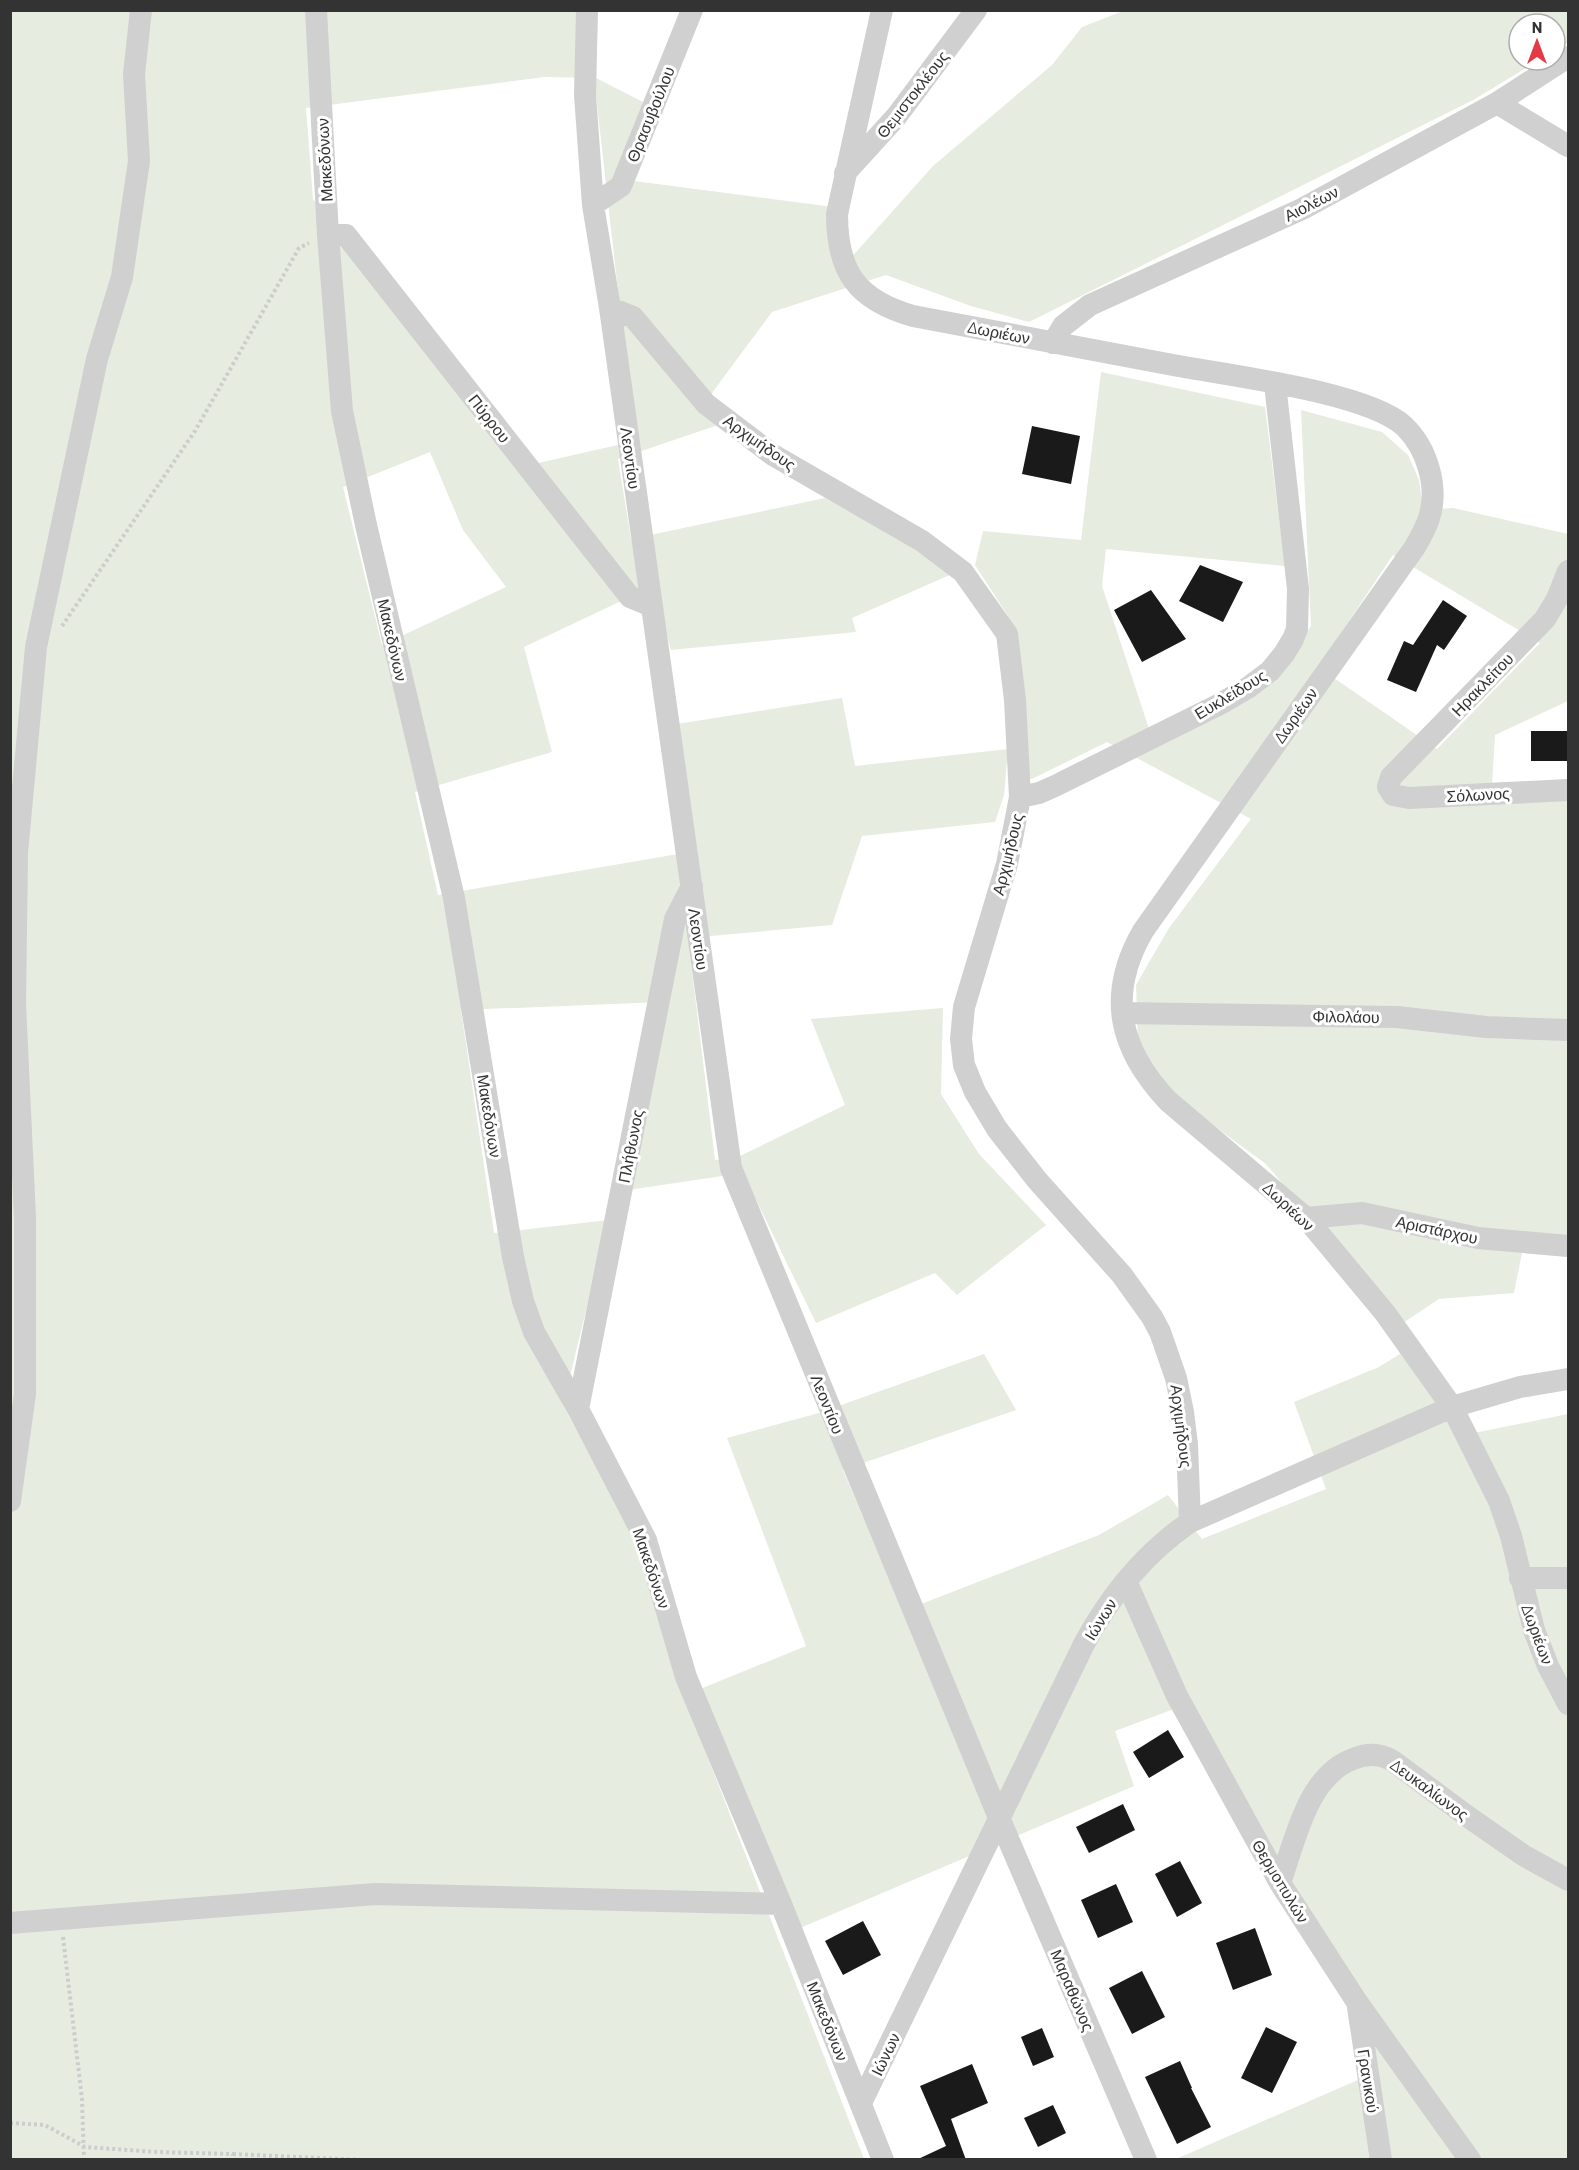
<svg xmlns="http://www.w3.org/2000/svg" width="1579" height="2170" viewBox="0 0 1579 2170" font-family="Barlow,sans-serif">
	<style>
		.green { fill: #e6ecdf; fill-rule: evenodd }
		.building { fill: #1a1a1a }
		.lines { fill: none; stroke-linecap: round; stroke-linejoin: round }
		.path { stroke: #cdcdcd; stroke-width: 4; stroke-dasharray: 3 3; stroke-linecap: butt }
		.minor { stroke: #d0d0d0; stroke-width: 22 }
		.labels { text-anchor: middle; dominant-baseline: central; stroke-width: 6; stroke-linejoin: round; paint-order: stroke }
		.street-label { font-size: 16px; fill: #333; stroke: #fff }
	</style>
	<rect width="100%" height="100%" fill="#fff"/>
	<!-- green -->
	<path class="green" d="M11 11H595L594 77 643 102 619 179 849 209 845 237 848 261 933 166 1052 65 1082 27 1123 11H1568V42L1555 51V24H1519V60H1539L1475 99 1029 322 971 306 886 275 772 312 703 405 724 423 618 459 631 539 825 498 897 535 952 574 852 618 856 632 671 650 656 596 619 602 524 647 552 752 415 792 438 895 696 851 677 724 842 698 855 766 1008 749 1004 795 995 822 862 836 832 925 688 938 715 1160 736 1158 845 1105 811 1019 943 1008 941 1094 979 1154 1046 1225 957 1295 935 1273 816 1323 743 1173 628 1190 663 1002 461 1010 494 1233 608 1220 563 1405 634 1536 683 1696 806 1646 727 1438 819 1413 984 1354 1016 1410 843 1470 903 1611 1099 1535 1168 1495 1202 1539 1326 1489 1294 1402 1379 1367 1411 1347 1474 1433 1568 1414V2159H1176L1374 2073 1377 2015 1275 1863 1190 1703 1115 1731 1134 1786 786 1934 692 1717 864 2159 11 2160ZM544 77 594 78 635 441 521 467 313 199 306 108ZM430 452 463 530 506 587 382 645 343 487Z
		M1101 372 1265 407 1285 566 1106 549 1102 586 1154 744 1272 679 1311 626 1301 410 1382 432 1408 455 1419 480 1423 510 1453 508 1568 534V701L1495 735 1491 801 1568 798V1237L1526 1233 1514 1293 1439 1299 1397 1327 1336 1248 1266 1164 1173 1096 1138 1043 1136 985 1169 928 1251 819 1107 742 1032 779 1023 776 1008 616 975 565 983 531 1081 540ZM1393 555 1540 643 1437 749 1318 667Z"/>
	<!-- building -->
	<path class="building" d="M1032 426 1080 436 1071 484 1022 474Z
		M1200 565 1243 582 1223 622 1179 601Z
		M1151 590 1186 639 1142 662 1114 610Z
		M1443 600 1467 616 1444 650 1437 645 1416 692 1387 680 1404 641 1413 645Z
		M1531 731H1569V761H1531Z
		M1168 1730 1184 1757 1149 1778 1133 1752Z
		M1123 1804 1135 1830 1089 1853 1076 1827Z
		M1180 1861 1202 1903 1177 1917 1155 1874Z
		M1116 1884 1133 1922 1098 1938 1081 1900Z
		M863 1921 881 1955 843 1975 825 1941Z
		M1255 1928 1272 1975 1233 1990 1216 1943Z
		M1142 1971 1165 2017 1132 2034 1109 1988Z
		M1266 2027 1297 2042 1272 2093 1241 2078Z
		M1042 2028 1054 2057 1033 2066 1021 2037Z
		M1180 2061 1192 2088H1191L1211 2127 1177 2144 1145 2077Z
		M972 2064 988 2103 951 2119 966 2160H916L946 2146 920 2086Z
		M1053 2105 1066 2133 1038 2147 1024 2118Z"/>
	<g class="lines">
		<!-- path -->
		<path class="path" d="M62 626 195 431 299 248 309 243
			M63 1937 82 2099 84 2160
			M10 2123 45 2125 85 2147 157 2152 233 2154V2160
			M233 2154 363 2160"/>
		<!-- minor -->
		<path class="minor" d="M316 10 328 235 342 411 366 525 454 898 513 1257 523 1301 534 1332 578 1409 646 1540 686 1677 781 1904 883 2160
			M587 10 585 95 593 205 610 308 731 1168 1000 1820 1146 2160
			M882 10 837 214C837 272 857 300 913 316 1000 332 1086 349 1173 365 1226 375 1367 392 1404 426 1427 448 1439 487 1429 518 1426 528 1420 538 1415 547L1143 931C1106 995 1119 1049 1168 1101L1306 1218 1385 1313 1452 1407 1499 1501 1511 1536 1534 1630 1548 1666 1568 1704
			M1497 103 1568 146
			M845 173 896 117 976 10
			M593 205 621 186 692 10
			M328 235H346L630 597 652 606
			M610 308 633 317 706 404 773 455 922 541 963 572 1007 634 1015 700 1020 797 1007 864 964 1007 961 1039 964 1065 975 1092 997 1129 1037 1180 1122 1275 1152 1317 1160 1332 1176 1378 1183 1412 1187 1444 1190 1522
			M1053 343 1063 326 1090 305 1302 209 1497 103 1568 57
			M1568 571 1557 599 1545 619 1391 777 1388 787 1393 795 1409 798 1568 790
			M1020 797 1039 793 1055 786 1220 704 1249 687 1270 671 1284 654 1293 639 1297 629 1298 589 1275 384
			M1123 1013 1397 1017 1486 1027 1568 1030
			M1306 1218 1362 1213 1478 1238 1568 1246
			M578 1409 675 919 692 886
			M10 1501 25 1394V1218L15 1004 17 853 36 647 97 359 122 277 139 161 134 74 141 10
			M1520 1578H1568
			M1126 1581 1177 1696 1280 1883 1357 2002 1470 2160
			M1280 1883C1295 1841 1307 1776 1353 1759 1367 1753 1380 1753 1393 1761L1467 1816 1523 1855 1568 1880
			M10 1923 375 1894 781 1904
			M1358 2007 1381 2160
			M861 2103 1084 1644C1110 1596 1145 1553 1190 1522L1452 1407 1520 1387 1568 1379"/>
	</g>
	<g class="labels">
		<!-- street labels -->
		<g class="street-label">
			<text transform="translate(912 94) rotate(-52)">Θεμιστοκλέους</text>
			<text transform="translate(650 114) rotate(-68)">Θρασυβούλου</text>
			<text transform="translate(324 160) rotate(-93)">Μακεδόνων</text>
			<text transform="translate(1311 203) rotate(-27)">Αιολέων</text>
			<text transform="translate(999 332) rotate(11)">Δωριέων</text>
			<text transform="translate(490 418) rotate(52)">Πύρρου</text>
			<text transform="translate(760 442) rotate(35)">Αρχιμήδους</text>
			<text transform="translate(631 458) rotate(82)">Λεοντίου</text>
			<text transform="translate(393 640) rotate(77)">Μακεδόνων</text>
			<text transform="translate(1482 684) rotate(-46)">Ηρακλείτου</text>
			<text transform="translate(1230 694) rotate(-31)">Ευκλείδους</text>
			<text transform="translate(1295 715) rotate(-55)">Δωριέων</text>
			<text transform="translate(1478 794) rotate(-3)">Σόλωνος</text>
			<text transform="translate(1007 854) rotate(-76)">Αρχιμήδους</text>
			<text transform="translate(699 939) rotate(82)">Λεοντίου</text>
			<text transform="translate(1346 1016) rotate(1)">Φιλολάου</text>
			<text transform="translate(490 1116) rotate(81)">Μακεδόνων</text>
			<text transform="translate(630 1146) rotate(-79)">Πλήθωνος</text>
			<text transform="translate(1289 1206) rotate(43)">Δωριέων</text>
			<text transform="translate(1437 1229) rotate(12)">Αριστάρχου</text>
			<text transform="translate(828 1404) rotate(68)">Λεοντίου</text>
			<text transform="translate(1182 1426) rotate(83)">Αρχιμήδους</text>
			<text transform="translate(652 1568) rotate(71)">Μακεδόνων</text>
			<text transform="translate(1100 1619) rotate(-58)">Ιώνων</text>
			<text transform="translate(1538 1634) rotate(70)">Δωριέων</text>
			<text transform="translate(1430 1789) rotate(36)">Δευκαλίωνος</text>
			<text transform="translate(1281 1881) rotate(59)">Θερμοπυλών</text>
			<text transform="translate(1073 1990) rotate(67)">Μαραθώνος</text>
			<text transform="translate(828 2021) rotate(68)">Μακεδόνων</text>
			<text transform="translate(885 2054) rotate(-64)">Ιώνων</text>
			<text transform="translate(1369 2081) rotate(81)">Γρανικού</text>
		</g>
	</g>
	<!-- border -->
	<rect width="1579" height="2170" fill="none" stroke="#333333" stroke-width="24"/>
	<!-- north arrow -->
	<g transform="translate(1537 42)"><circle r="28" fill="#ffffff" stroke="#adadad" stroke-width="1.5"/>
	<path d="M0-4.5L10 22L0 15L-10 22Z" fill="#e63946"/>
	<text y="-9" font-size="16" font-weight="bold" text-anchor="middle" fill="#333333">N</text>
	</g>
</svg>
